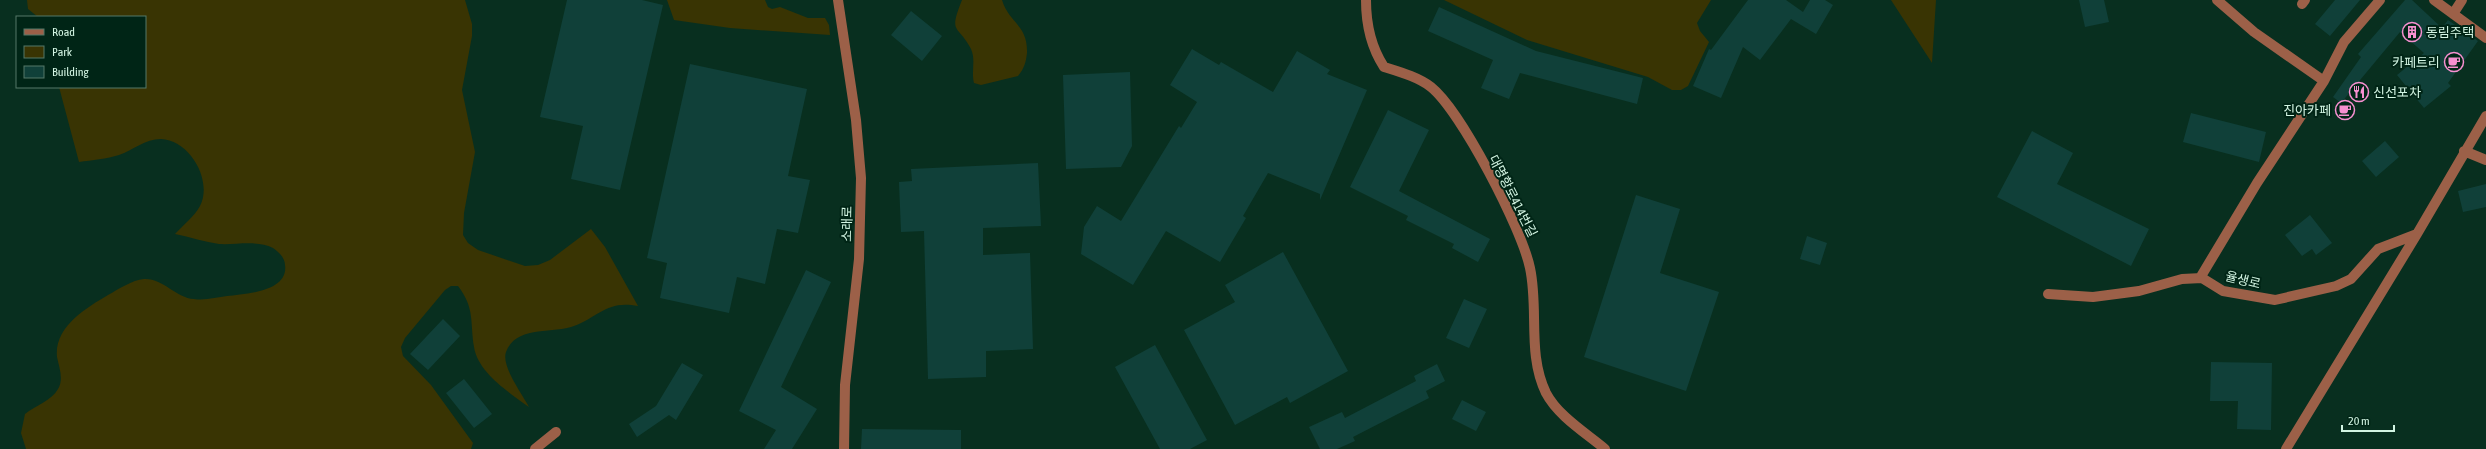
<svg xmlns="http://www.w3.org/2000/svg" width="2486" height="449" viewBox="0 0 2486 449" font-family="'Asap Condensed','Noto Sans KR',sans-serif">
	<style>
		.green { fill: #393403 }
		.building { fill: #104039 }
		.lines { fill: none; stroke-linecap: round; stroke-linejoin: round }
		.minor { stroke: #9c6048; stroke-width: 10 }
		.labels { text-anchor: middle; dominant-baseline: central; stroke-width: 4; stroke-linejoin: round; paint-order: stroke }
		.poi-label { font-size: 13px; fill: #d3f5e3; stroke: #002516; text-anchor: start }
		.street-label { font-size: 13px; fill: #d3f5e3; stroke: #002516 }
	</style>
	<rect width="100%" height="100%" fill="#082f1f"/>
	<!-- green -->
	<path class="green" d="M27 0H465L472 24V36L462 90 475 152 464 213 463 235 468 243 478 250 525 266 538 265 550 260 591 229 605 247 638 306C607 300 600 316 574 326 553 334 516 325 506 352 501 366 522 394 529 407 510 393 478 373 474 347 470 322 475 308 458 286H451L445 290 405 338 401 347 403 356 431 385 473 443 471 449H26L21 433 25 414C35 406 52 400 58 389 64 379 59 367 57 357 54 327 86 308 108 295 119 289 132 280 144 279 163 278 176 298 194 299 205 301 217 297 227 296 244 294 289 292 285 265 285 258 279 252 273 248 257 240 237 245 219 244 205 242 190 237 175 234 183 225 194 217 200 206 213 181 190 140 161 139 145 139 133 150 119 155 107 159 92 160 79 162L59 87H145V17H38L28 9Z
		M667 0H765L768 7 772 9 780 7 808 18H825L829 25 830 35 730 28 674 20Z
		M962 0H1002C1009 23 1028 25 1027 53 1026 62 1024 69 1018 76L981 85 974 83C971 72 976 60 971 49 958 24 948 35 962 0Z
		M1444 0H1711L1697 23 1700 31 1709 42 1688 86 1681 90H1672L1648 77 1527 40Z
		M1891 0H1936L1932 63Z"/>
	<!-- building -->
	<path class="building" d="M567 0H642L663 5 620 190 571 179 583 126 540 117Z
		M1748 0H1786L1803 12 1810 0H1825L1833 5 1816 34 1791 19 1760 60 1743 47 1721 98 1693 86 1709 49 1711 50Z
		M2079 0H2104L2109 22 2085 27Z
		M2335 0H2360L2330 36 2315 24Z
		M2405 0H2412L2442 28 2448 20 2478 41 2448 83 2451 86 2424 108 2397 75 2424 53 2400 32 2341 103 2333 97 2361 57 2358 54Z
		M1439 7 1536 51 1643 78 1637 104 1520 73 1509 99 1481 88 1493 60 1428 31Z
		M911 11 942 36 922 61 891 35Z
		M1192 49 1219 65 1221 62 1273 92 1297 51 1330 70 1327 74 1367 90 1320 200V194L1268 173 1243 216 1246 218 1220 262 1166 231 1133 285 1081 254 1084 227 1097 206 1121 221 1179 126 1181 128 1197 102 1170 85Z
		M690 64 807 89 788 176 810 180 798 233 777 229 765 284 737 277 729 313 660 298 667 263 647 258Z
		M1130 72 1132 146 1121 167 1066 169 1063 75Z
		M1388 110 1429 130 1399 191 1490 239 1478 262 1452 248 1454 244 1406 220 1408 216 1350 187Z
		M2191 113 2266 132 2259 162 2183 142Z
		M2032 131 2073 153 2057 184 2149 229 2131 266 1997 197Z
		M2385 141 2399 157 2376 177 2362 161Z
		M1038 163 1041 226 983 228V255L1030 253 1033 349 986 351V377L928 379 924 231 901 232 899 182 912 181 911 169Z
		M2486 184V207L2463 212 2458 191Z
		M1636 195 1680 209 1660 273 1719 292 1686 391 1584 357Z
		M2310 215 2332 243 2316 255 2312 249 2302 256 2285 235Z
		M1807 236 1827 243 1820 265 1800 259Z
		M1283 252 1348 371 1290 403 1287 397 1235 425 1184 330 1235 302 1225 285Z
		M806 270 831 282 781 387 817 409 792 449H764L776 430 739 411Z
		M1464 299 1487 309 1469 348 1446 338Z
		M443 319 460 336 428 370 410 354Z
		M1155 345 1207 440 1190 449H1160L1115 367Z
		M2211 362 2272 363 2271 430 2237 429 2238 401H2210Z
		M682 363 703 375 676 420 669 415 637 437 629 424 656 406Z
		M1437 364 1445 381 1426 391 1429 398 1353 437 1355 441 1337 449H1320L1309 427 1342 412 1345 418 1416 381 1414 376Z
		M464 379 492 414 474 428 446 393Z
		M1462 400 1486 412 1476 431 1452 419Z
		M862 429 961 430V449H861Z"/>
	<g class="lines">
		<!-- minor -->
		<path class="minor" d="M838 0 856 120 861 178 859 259 845 385 844 449
			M1366 0C1366 24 1371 47 1384 67 1400 72 1418 77 1431 87 1461 111 1522 229 1530 268 1539 310 1527 354 1546 393 1558 416 1586 433 1605 449
			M2217 0 2254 32 2324 81
			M2434 0 2486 38
			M2302 4 2305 0
			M2453 14 2462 0
			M2464 151 2486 160
			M2200 278 2257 183 2324 81 2344 42 2380 0
			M2048 294 2093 297 2139 291 2182 279 2202 278 2223 291 2275 300 2336 286 2351 279 2378 249 2417 234
			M535 449 556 432
			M2286 449 2417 234 2486 116"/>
	</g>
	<!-- icons -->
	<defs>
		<symbol id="building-ring" viewBox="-11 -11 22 22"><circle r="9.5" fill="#002516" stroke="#f690d0" stroke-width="1.5"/><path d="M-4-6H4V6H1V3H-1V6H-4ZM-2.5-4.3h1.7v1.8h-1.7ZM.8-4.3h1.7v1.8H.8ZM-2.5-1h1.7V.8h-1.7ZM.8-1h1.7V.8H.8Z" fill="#f690d0"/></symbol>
		<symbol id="cafe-ring" viewBox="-11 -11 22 22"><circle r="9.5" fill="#002516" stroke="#f690d0" stroke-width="1.5"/><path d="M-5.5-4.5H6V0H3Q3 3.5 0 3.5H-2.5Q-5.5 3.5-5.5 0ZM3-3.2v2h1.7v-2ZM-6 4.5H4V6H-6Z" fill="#f690d0"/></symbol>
		<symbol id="restaurant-ring" viewBox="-11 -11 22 22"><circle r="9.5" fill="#002516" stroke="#f690d0" stroke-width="1.5"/><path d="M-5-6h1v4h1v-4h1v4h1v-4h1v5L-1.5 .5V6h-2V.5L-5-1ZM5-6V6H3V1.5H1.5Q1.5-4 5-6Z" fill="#f690d0"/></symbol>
	</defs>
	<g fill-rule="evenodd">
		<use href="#building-ring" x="2401" y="21" width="22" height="22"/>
		<use href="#cafe-ring" x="2443" y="51" width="22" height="22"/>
		<use href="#restaurant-ring" x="2348" y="81" width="22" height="22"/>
		<use href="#cafe-ring" x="2334" y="99" width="22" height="22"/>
	</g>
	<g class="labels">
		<!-- poi labels -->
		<g class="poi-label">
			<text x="2426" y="32">동림주택</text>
			<text x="2440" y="62" text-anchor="end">카페트리</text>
			<text x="2373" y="92">신선포차</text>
			<text x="2331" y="110" text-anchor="end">진아카페</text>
		</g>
		<!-- street labels -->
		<g class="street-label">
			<text transform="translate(1513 196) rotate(63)">대명항로414번길</text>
			<text transform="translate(847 224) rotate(-89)">소래로</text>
			<text transform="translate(2243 280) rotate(14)">율생로</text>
		</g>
	</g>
	<!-- legend -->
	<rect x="16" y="16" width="130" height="72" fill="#002516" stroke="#547868"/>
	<rect x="24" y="29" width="20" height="6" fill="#9c6048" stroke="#547868"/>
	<text x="52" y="36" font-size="12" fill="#d3f5e3">Road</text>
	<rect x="24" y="46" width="20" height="12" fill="#393403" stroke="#547868"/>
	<text x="52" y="56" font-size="12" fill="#d3f5e3">Park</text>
	<rect x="24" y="66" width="20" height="12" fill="#104039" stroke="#547868"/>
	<text x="52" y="76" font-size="12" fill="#d3f5e3">Building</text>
	<!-- scale -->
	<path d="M2342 425v6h52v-6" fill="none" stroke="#d3f5e3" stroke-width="2"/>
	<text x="2348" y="425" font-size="12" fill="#d3f5e3" stroke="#002516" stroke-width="3" paint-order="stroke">20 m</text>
</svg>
